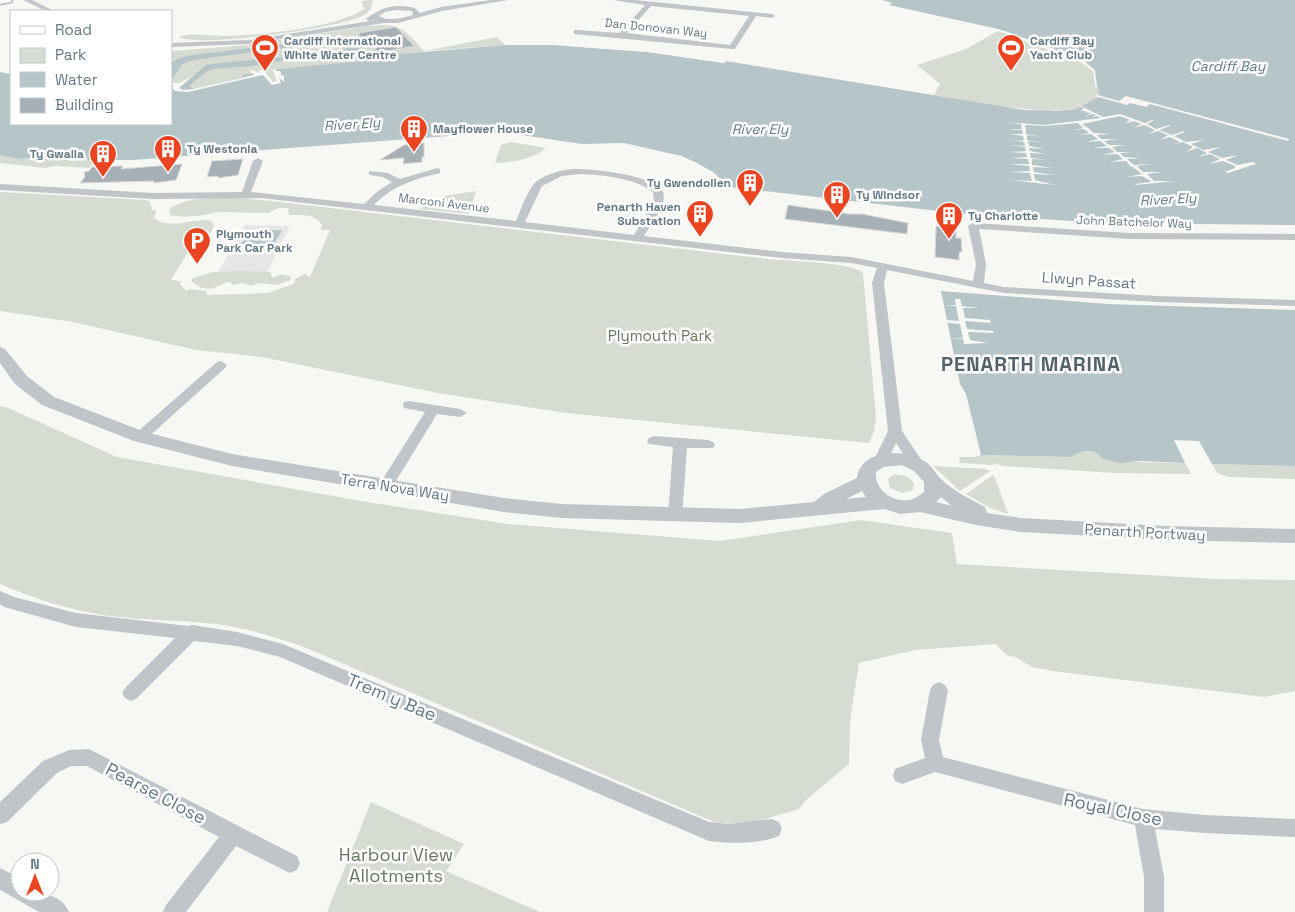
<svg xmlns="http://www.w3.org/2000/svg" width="1295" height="912" viewBox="0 0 1295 912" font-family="'Space Grotesk',sans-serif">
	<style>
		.built { fill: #e5e6e5 }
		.green { fill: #d7dcd3 }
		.water { fill: #b6c5c8 }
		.pier { fill: #f7f7f4 }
		.building { fill: #a7b0b6; stroke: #d9d9d6 }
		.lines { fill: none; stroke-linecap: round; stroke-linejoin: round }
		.primary-casing { stroke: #b3b9bd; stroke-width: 3 }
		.minor { fill: #c0c5c9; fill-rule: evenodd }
		.tertiary { fill: #c0c5c9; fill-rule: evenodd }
		.primary { fill: #fff; fill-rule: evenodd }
		.labels { text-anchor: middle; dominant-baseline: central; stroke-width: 5; stroke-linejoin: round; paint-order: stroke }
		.far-street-label { font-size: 12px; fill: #657987; stroke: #fff }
		.far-poi-label { font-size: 12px; font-weight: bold; fill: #657987; stroke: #fff; text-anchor: start }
		.far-water-label { font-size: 14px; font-style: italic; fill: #607b83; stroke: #fff }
		.street-label { font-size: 15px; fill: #657987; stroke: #fff }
		.park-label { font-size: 15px; fill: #667860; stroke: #fff }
		.near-street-label { font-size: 18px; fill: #657987; stroke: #fff }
		.near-park-label { font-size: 18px; fill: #667860; stroke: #fff }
		.district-label { font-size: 20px; font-weight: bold; letter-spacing: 1px; fill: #53626b; stroke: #fff }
	</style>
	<rect width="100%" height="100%" fill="#f7f7f4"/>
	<!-- built -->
	<path class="built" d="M245 225 290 226 266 274H217Z"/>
	<!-- green -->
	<path class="green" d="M373 0C372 9 368 14 360 17 337 28 199 48 179 37 192 32 211 36 225 36 260 35 336 28 364 9L361 1Z
		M385 25C404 26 412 38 424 51L497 37 505 45 425 51 171 111V51L248 45 367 26Z
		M998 31H1005L1076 57 1094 68 1097 88 1101 95 1077 109 1048 111 1003 107 934 95 940 84 917 65 966 49Z
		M511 142 546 148C532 160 513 162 495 163L501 145Z
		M0 155 18 159 27 158 54 161H68L86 157 88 160H95L89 168 55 166 45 168 0 163Z
		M476 191 469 214 419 209 444 196Z
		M0 192 146 200 150 202 152 210H156L154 218C172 231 192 217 212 221L214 226 210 233H200L171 280 181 281 180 284 186 291 190 289 206 291 207 295 268 293 294 284 295 279 305 274 310 277 330 230H321L322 225C315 213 301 215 289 215L288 208H278L269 213 216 212C209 216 177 218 170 215L169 209C192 192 243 199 271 201L768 259C786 261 853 262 863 273L876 418 874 431 869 443 566 413 438 393 262 357 196 350 73 322 0 311Z
		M244 271 270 272 273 278 282 274 291 277 290 280 277 285 259 283 251 286 243 283 232 285 231 282H227C213 289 205 293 191 281L193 278 213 272Z
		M0 406 8 408 117 457 361 501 508 524 720 541 861 520 952 533 957 564 1217 579 1295 580V691L1264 697 1053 671 1032 667 1016 657 1006 655 996 644 915 650 859 663 850 721 849 764 806 800 799 809 755 822 719 824 304 647C275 637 246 628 216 624 173 619 129 621 87 612 57 606 28 596 0 584Z
		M1079 451 1092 452 1131 462 1185 463 1191 474 1116 473 1002 466 994 463 992 465 960 463 959 457H975L981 455 1071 457Z
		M1212 464 1295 466V479L1229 477 1217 473Z
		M933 466 986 469 990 471 960 491Z
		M893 475C902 474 910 476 914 484L913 490 902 493 890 488 888 479Z
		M993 475 995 478 1008 514 990 508 966 494Z
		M371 802 464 844 446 871 540 912H327Z"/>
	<!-- water -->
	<path class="water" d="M882 0H1295V225L1101 223 956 213 729 187 713 172 697 163 682 156 659 151 624 143 582 144 501 132 132 160H88L86 157 68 161H54L27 158 18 159 0 155V72L11 74V124H171V86H179L180 88 181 86 206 65 211 64 339 51 352 46 349 42H332L193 60 182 64 171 81V63L179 58 192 55 340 37 356 38 363 41V47L354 53 335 57 280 61 251 66 212 69 206 72 189 86 194 89 243 77 242 75 261 72 272 85 281 83 275 70 279 69 373 60 374 58 389 57 388 55 505 45H554L648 52 724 63 726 61 1024 110 1057 111 1076 109 1100 96C1093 77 1100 67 1076 57L998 29 889 5 892 3Z
		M249 230H282L272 248H238Z
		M941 291 1108 304 1295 310V466L1212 464 1199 441 1174 440 1185 463 1141 461 1120 463 1103 459C1096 448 1080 450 1071 457L981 455 966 394 960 384Z"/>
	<!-- pier -->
	<path class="pier" d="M998 31H1005L1080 59 1095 70 1097 88 1095 87 1093 71 1079 61Z
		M567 45 631 49 726 61 724 63 648 52 566 46Z
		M274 68 276 71H280L282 76 298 74 284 76V82L279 78 281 83 272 85 263 75 188 92 175 91 173 89V85H171V83H180L195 74 179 88 183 90 193 89 254 75 250 71 253 70 260 73 259 70H263L273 82 277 81 273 71Z
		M1097 95 1119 101 1126 96 1289 139 1288 141 1150 104 1146 107 1130 103 1127 105 1095 96Z
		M1077 104 1103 117 1120 114 1145 123 1152 120H1154L1147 124 1156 129 1169 125 1170 126 1159 130 1172 135 1184 131 1185 132 1174 136 1186 142 1204 140 1191 144 1203 150 1221 147 1208 152 1222 158 1239 155 1226 160 1237 165 1253 162 1256 164 1228 173 1225 172 1235 168V166L1223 161 1209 164 1220 159 1210 154 1198 157 1207 153 1197 148 1186 152 1193 147 1183 142 1172 145 1180 142 1170 137 1160 140 1168 135 1158 131 1148 134 1155 130 1144 125 1134 128 1141 124 1134 121 1124 124 1130 120 1120 116 1082 124 1088 128 1097 127 1088 128 1094 133 1110 134 1097 135 1101 139H1117L1104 141 1109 145H1125L1112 147 1117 152H1133L1120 153 1124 157 1141 158 1127 159 1134 165 1153 164 1137 166 1143 172H1163L1147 174 1154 181H1175L1136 185 1135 184 1150 182 1151 181 1142 176 1126 177 1142 174 1133 167 1118 168 1131 167 1126 161 1110 162 1123 159 1117 154 1102 155 1115 152 1109 148H1094L1107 146 1100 141 1086 142 1098 139 1091 134 1078 135 1089 133 1084 129 1074 130 1083 128 1078 123 1044 126 1025 125 1026 130 1039 131 1026 130V134L1042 137 1027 135V140L1044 143 1028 141 1029 146 1045 149 1029 148 1030 151 1046 154 1030 153 1031 158 1048 160 1032 159V165L1053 168 1033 167 1034 172 1054 175 1034 174 1035 180 1055 185 1009 180 1032 181 1030 173 1010 172 1030 171 1029 166 1009 164H1029L1028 159 1011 158 1027 157 1026 153 1010 152 1026 151 1025 147 1009 145 1025 146 1024 142 1009 140 1022 141 1024 140 1023 136 1008 134H1023L1022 130 1007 129H1022L1021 124 1005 122 1043 125 1101 118 1097 116 1092 117 1096 115 1093 114 1084 116 1092 113 1083 112 1088 111H1080L1084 109Z
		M955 299H960L962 306 979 308H963L965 318 990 320 991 323 965 321 967 329 993 331 994 333 968 332 970 340 988 343 964 344 963 339H951L963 338 960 324 948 323 947 320 959 321 956 306H944L956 305Z"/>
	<!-- building -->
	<path class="building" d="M396 27 414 46 370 54 385 40 359 36V33Z
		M424 143V157H422V162L403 164 404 158 380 160 404 145Z
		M243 159 238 175 218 178V176L207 177 212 161Z
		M182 164 176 180 154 183V181L80 183 85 177 84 172 89 171 92 167 123 166 121 169Z
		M788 205 850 214H862L908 223 907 234 785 219Z
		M936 226 956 227V238H961L962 251 959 253V260L935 257Z"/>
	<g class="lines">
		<defs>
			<path id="primary" d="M0 0H12L11 2 0 4Z"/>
		</defs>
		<!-- primary casing -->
		<use href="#primary" class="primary-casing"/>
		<!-- minor -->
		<path class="minor" d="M23 0H32L54 11H46Z
			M491 0H508L442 11 398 23H384L249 44 171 47V43L249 40 377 20 369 21 366 19C381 7 395 3 415 8L420 13 441 7ZM396 10 412 11 413 15C401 18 390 22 379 16L385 12Z
			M613 0H635L772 14 775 16 772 18 756 16 735 49H732L574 34V30H577L620 33 645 5ZM651 6 749 16 730 45 627 33Z
			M258 158 263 161 251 192 364 204 378 191 392 182 383 177 369 175V171L388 173 400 179 437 168 440 169V173C415 179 392 186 374 205L516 221C520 212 529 186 537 181 547 174 560 170 573 169 588 168 657 175 663 192 668 205 650 225 644 236L782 252 851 257 973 281 976 264 968 226 973 223 1130 233 1295 234V240L1130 239 979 229 986 264 984 283 1004 287 1157 296 1295 300V306L1157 302 1004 293 887 270 884 283 902 431 924 464 922 467H912L896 443 886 463H876L874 460 888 431 872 283 877 268 851 263 782 258 261 198 153 199 0 190V184L153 193 242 192 253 161ZM581 174C603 175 635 178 653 192L654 201 634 235 525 222 542 186 562 176Z
			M221 361 227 365 225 368 145 440H135L133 437 135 434 217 362Z
			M409 401 460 409 467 413 460 417 437 414 391 489H381L379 485 425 412 404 408 403 405 404 402Z
			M654 436 708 440 713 442 715 445 713 448H687L682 516 680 520 675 521 670 520 668 516 673 447 649 444 647 441 649 438Z
			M0 591 14 597 76 613 188 626 192 625 237 632 283 644 709 822 728 824 772 819 779 822 782 829 779 836C758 844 731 844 709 841L280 657 237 646 194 641 137 698 131 701 125 698 122 693 125 688 175 638 76 627 4 607 0 604Z
			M939 682 945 685 948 690 939 740 943 757 1143 809 1205 815 1295 819V837L1205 833 1155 829 1164 877V912H1144V877L1135 825 935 772 902 784 895 781 893 775 895 769 925 758 921 740 930 690 933 685Z
			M89 749 297 856 300 863 297 870 290 873 236 846 186 912H163L166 905 219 837 87 766H71L57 773 7 822 0 824V802L43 761 69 750Z
			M0 868 20 878V892C38 892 61 893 69 912H39L0 890Z"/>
		<!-- tertiary -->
		<path class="tertiary" d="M0 347 5 349 27 376 54 397 145 432 232 454 504 498 562 504 740 509 814 502 824 494 857 478C861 449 903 448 924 461 931 465 934 471 939 477 951 490 970 499 985 507L987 513 1021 518 1166 526 1295 529V543L1166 540 1021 532 976 525 920 512 900 514 884 509 740 523 562 518 504 512 232 466 134 441 42 405 15 384 0 363ZM902 465 914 471 924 482V492C920 495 915 499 910 500 893 503 874 490 876 472L883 467ZM862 491 866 497 846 499ZM941 497 952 506H953L936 502Z"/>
		<!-- primary -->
		<use href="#primary" class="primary"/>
	</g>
	<!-- icons -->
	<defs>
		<symbol id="stadium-pin" viewBox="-11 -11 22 30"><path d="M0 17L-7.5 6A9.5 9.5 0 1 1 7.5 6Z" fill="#eb4420" stroke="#fff"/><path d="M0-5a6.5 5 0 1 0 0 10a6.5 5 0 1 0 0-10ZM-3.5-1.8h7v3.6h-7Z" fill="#fff"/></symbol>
		<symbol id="building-pin" viewBox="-11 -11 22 30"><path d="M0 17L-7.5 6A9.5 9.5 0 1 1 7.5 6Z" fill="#eb4420" stroke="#fff"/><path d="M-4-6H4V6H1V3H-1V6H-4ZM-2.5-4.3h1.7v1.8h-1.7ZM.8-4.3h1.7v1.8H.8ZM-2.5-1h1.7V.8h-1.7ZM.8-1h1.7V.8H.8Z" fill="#fff"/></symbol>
		<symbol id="parking-pin" viewBox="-11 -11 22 30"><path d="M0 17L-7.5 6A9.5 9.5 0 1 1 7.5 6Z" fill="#eb4420" stroke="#fff"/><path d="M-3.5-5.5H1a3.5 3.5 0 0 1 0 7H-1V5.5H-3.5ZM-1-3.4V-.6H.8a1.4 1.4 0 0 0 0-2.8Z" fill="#fff"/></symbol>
	</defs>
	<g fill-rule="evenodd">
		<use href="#stadium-pin" x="249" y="32" width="32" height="43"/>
		<use href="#stadium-pin" x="995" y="32" width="32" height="43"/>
		<use href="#building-pin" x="398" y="113" width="32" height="43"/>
		<use href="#building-pin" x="152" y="133" width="32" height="43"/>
		<use href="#building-pin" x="87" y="138" width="32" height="43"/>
		<use href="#building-pin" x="734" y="167" width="32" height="43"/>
		<use href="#building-pin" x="821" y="179" width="32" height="43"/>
		<use href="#building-pin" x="684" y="198" width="32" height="43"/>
		<use href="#building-pin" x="933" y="200" width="32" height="43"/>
		<use href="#parking-pin" x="181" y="225" width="32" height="43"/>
	</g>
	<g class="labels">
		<!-- far-street labels -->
		<g class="far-street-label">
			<text transform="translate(656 28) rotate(6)">Dan Donovan Way</text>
			<text transform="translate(444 203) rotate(7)">Marconi Avenue</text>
			<text transform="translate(1134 222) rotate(2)">John Batchelor Way</text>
		</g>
		<!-- far-poi labels -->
		<g class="far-poi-label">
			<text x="284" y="41">Cardiff International<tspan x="284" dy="14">White Water Centre</tspan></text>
			<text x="1030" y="41">Cardiff Bay<tspan x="1030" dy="14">Yacht Club</tspan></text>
			<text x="433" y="129">Mayflower House</text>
			<text x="187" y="149">Ty Westonia</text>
			<text x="84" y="154" text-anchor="end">Ty Gwalia</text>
			<text x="731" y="183" text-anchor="end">Ty Gwendollen</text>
			<text x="856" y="195">Ty Windsor</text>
			<text x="681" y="207" text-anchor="end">Penarth Haven<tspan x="681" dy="14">Substation</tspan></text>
			<text x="968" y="216">Ty Charlotte</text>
			<text x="216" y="234">Plymouth<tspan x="216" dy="14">Park Car Park</tspan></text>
		</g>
		<!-- far-water labels -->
		<g class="far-water-label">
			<text x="1228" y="66">Cardiff Bay</text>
			<text transform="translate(352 124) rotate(-4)">River Ely</text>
			<text x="760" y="129">River Ely</text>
			<text transform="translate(1168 199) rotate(-3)">River Ely</text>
		</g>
		<!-- street labels -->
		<g class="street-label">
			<text transform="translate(1089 280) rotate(4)">Llwyn Passat</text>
			<text transform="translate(395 487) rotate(9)">Terra Nova Way</text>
			<text transform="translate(1145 532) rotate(3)">Penarth Portway</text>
		</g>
		<!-- park labels -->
		<g class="park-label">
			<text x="660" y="335">Plymouth Park</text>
		</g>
		<!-- near-street labels -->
		<g class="near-street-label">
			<text transform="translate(392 697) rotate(23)">Trem y Bae</text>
			<text transform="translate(156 793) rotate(28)">Pearse Close</text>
			<text transform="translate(1113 809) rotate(12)">Royal Close</text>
		</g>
		<!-- near-park labels -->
		<g class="near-park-label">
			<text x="396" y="854">Harbour View<tspan x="396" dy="21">Allotments</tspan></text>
		</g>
		<!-- district labels -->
		<g class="district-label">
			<text x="1031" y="364">PENARTH MARINA</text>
		</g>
	</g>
	<!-- legend -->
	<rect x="10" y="10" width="162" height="115" fill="#ffffff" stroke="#c1c9cf"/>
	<rect x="20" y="26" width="25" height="8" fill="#ffffff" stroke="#c1c9cf"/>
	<text x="55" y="35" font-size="15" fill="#657987">Road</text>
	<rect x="20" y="48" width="25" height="15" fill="#d7dcd3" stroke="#c1c9cf"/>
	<text x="55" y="60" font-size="15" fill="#657987">Park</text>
	<rect x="20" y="72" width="25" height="15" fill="#b6c5c8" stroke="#c1c9cf"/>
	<text x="55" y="85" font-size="15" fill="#657987">Water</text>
	<rect x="20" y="98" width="25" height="15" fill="#a7b0b6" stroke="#c1c9cf"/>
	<text x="55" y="110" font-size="15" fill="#657987">Building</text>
	<!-- north arrow -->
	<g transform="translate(35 877)"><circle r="24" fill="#ffffff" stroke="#c1c9cf"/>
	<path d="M0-4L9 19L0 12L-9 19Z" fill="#eb4420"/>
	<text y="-8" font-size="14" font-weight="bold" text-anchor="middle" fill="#657987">N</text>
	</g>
</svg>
